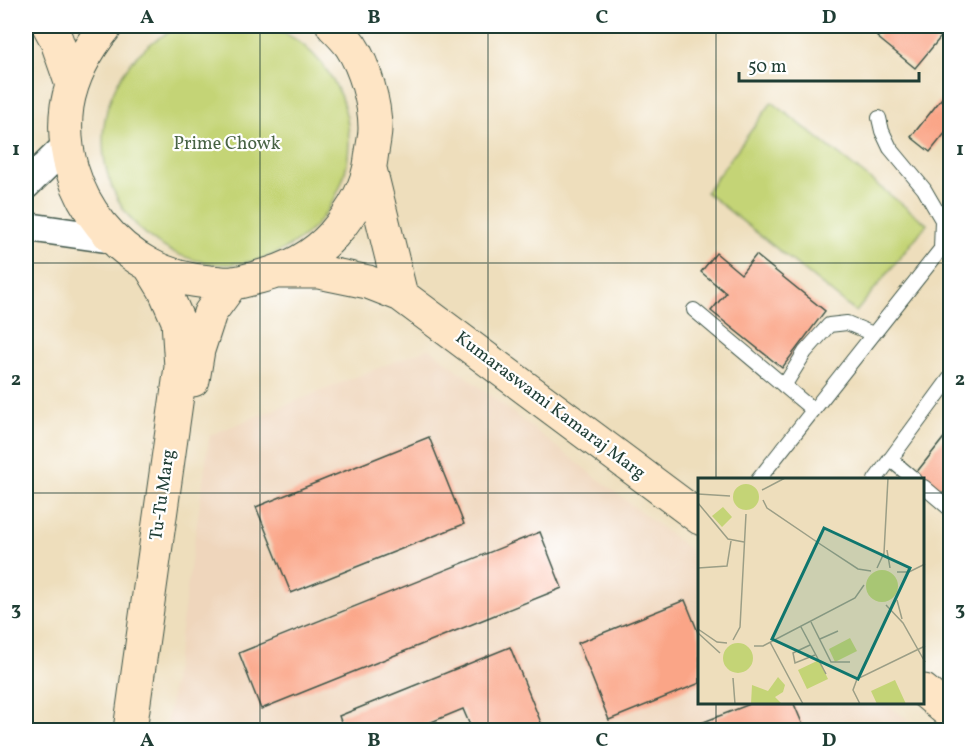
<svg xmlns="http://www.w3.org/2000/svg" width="976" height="756" viewBox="0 0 976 756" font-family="Vollkorn,serif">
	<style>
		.built { fill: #efd6bc }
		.green { fill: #c4d476; stroke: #728855; stroke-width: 1.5 }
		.building { fill: #faa587 }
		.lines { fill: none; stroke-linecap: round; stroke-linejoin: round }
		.lane-casing { stroke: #3e5548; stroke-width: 16 }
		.street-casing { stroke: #3e5548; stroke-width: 31 }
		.secondary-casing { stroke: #3e5548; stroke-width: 35 }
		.lane { stroke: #fff; stroke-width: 14 }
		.street { stroke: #fff; stroke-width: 28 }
		.secondary { stroke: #fee5c5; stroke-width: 33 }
		.grid { fill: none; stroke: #1f3d34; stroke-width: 1.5; stroke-opacity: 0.55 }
		.labels { text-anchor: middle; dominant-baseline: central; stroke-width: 4.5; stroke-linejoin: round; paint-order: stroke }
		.park-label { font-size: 18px; fill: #486344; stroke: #fff }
		.street-label { font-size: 18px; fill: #1f3d34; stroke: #fff }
		.inset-road { fill: none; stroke: #9b9e86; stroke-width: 1.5 }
		.view { fill: #0f766e; fill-opacity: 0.15; stroke: #0f766e; stroke-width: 3 }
		.inset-edge { fill: none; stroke: #1f3d34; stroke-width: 3 }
		.neatline { fill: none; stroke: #1f3d34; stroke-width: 2 }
		.grid-label { font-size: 20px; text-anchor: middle; font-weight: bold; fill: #1f3d34 }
	</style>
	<rect width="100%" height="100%" fill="#fff"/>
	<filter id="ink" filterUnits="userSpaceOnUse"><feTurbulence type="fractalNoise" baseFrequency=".0167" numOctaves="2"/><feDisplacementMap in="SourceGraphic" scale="12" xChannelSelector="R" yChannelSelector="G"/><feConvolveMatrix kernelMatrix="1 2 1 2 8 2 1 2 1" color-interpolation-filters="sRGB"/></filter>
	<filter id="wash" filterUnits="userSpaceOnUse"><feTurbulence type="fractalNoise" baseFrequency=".008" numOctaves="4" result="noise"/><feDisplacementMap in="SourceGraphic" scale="24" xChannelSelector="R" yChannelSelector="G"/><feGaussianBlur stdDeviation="1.35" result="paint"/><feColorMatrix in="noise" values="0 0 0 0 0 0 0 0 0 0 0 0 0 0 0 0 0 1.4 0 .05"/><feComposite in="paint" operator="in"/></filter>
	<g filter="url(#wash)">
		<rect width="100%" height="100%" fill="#eedebc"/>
		<!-- built -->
		<path class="built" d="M429 348 700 558V704H887L922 730H166L210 435Z"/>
		<!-- green -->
		<path class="green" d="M103 141a123 123 0 1 1 246 0a123 123 0 1 1-246 0Z
			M772 102 927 224 856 312 706 192Z"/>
		<g id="blocks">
			<!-- building -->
			<path class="building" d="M886 26H950L915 68 877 37Z
				M950 88V127L930 152 911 137Z
				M716 253 741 274 756 255 825 311 782 368 711 311 726 293 701 272Z
				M950 430V501L916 473Z
				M429 437 464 524 291 593 256 507Z
				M540 532 562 588 261 709 239 653Z
				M685 600 700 637V683L609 720 578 643Z
				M510 647 544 730H472L463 709 412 730H344L339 716Z
				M750 704H794L805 730H683Z"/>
		</g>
	</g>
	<g filter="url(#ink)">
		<use href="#blocks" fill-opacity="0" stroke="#3e5548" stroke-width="1.5"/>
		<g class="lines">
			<defs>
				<path id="lane" d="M694 310 813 410
					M784 386 805 352 829 325 847 323 873 334
					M890 459 915 480
					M758 480 941 249 942 220 924 189 890 148 882 131 879 118
					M875 480 950 378
					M924 487 950 509"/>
				<path id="street" d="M26 185 67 145
					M26 229 35 228 113 239"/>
				<path id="secondary" d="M49 26 56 39 72 85
					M106 26C87 49 72 76 67 106 55 193 122 277 210 282 217 282 225 284 233 283 241 282 251 279 259 277 287 270 313 257 333 235 351 214 368 188 371 159 372 149 375 138 375 128 375 103 365 67 351 46 346 39 339 32 333 26
					M370 169 401 295
					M279 272H319L368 282 401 295 700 518
					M193 380 198 350 210 313 232 283
					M924 691 950 713
					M130 730 181 367 178 321 164 289 150 266"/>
			</defs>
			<!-- lane casing -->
			<use href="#lane" class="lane-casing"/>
			<!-- street casing -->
			<use href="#street" class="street-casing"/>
			<!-- secondary casing -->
			<use href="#secondary" class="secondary-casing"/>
			<!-- lane -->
			<use href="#lane" class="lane"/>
			<!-- street -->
			<use href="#street" class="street"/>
			<!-- secondary -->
			<use href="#secondary" class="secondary"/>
		</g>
	</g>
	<!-- grid -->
	<path class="grid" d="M260 26V730M488 26V730M716 26V480M26 263H950M26 493H700M924 493H950M716 704V730"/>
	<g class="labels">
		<!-- park labels -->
		<g class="park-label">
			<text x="227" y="144">Prime Chowk</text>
		</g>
		<!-- street labels -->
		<g class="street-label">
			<text transform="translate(550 406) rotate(37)">Kumaraswami Kamaraj Marg</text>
			<text transform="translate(163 495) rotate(-82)">Tu-Tu Marg</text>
		</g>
	</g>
	<!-- overview -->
	<g transform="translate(698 478)">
		<rect width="226" height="226" fill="#eedebc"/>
		<path d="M35 19a13 13 0 1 1 26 0a13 13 0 1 1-26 0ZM25 29 34 39 24 49 14 38ZM168 108a16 16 0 1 1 32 0a16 16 0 1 1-32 0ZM152 160 159 173 137 184 131 171ZM25 180a15 15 0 1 1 30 0a15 15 0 1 1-30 0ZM121 182 130 201 109 211 100 192ZM80 199 87 207 85 214 77 219 84 226H53L54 207 70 213ZM197 202 208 226H179L173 213Z" fill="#c4d476"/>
		<path class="inset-road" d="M64 12 87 0M0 16 32 18M65 22 69 30 122 66 160 91 173 93M0 25 30 61 46 64M189 72 192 90M0 90 29 88 33 63M179 90 186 75 190 0M199 94H211L227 86M199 122 204 141M188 127 205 145 227 184M113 144 133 184H152M103 149 128 196M0 151 19 164 29 165M0 155 22 175M122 161 140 153M35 162 42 149 48 36M72 164 105 226M112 167 95 175 97 185 117 177M56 168H65L157 120 166 107M35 200 37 226M162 226 155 212 159 201 227 168"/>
		<path class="view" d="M126 50 212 90 160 201 74 161Z"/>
		<rect width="226" height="226" class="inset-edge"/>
	</g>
	<!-- margin -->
	<rect width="976" height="756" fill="none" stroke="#fff" stroke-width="66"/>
	<!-- scale -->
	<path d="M739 72v9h180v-9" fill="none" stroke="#1f3d34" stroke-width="3"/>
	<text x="748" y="72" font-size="18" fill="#1f3d34" stroke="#ffffff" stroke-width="4.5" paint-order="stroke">50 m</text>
	<rect x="33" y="33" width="910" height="690" class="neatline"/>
	<g class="grid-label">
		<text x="147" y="23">A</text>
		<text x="374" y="23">B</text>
		<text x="602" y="23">C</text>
		<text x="829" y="23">D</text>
		<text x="16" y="155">1</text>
		<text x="960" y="155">1</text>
		<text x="16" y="385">2</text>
		<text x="960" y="385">2</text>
		<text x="16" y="615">3</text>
		<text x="960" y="615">3</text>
		<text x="147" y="746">A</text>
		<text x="374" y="746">B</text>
		<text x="602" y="746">C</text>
		<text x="829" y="746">D</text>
	</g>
</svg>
